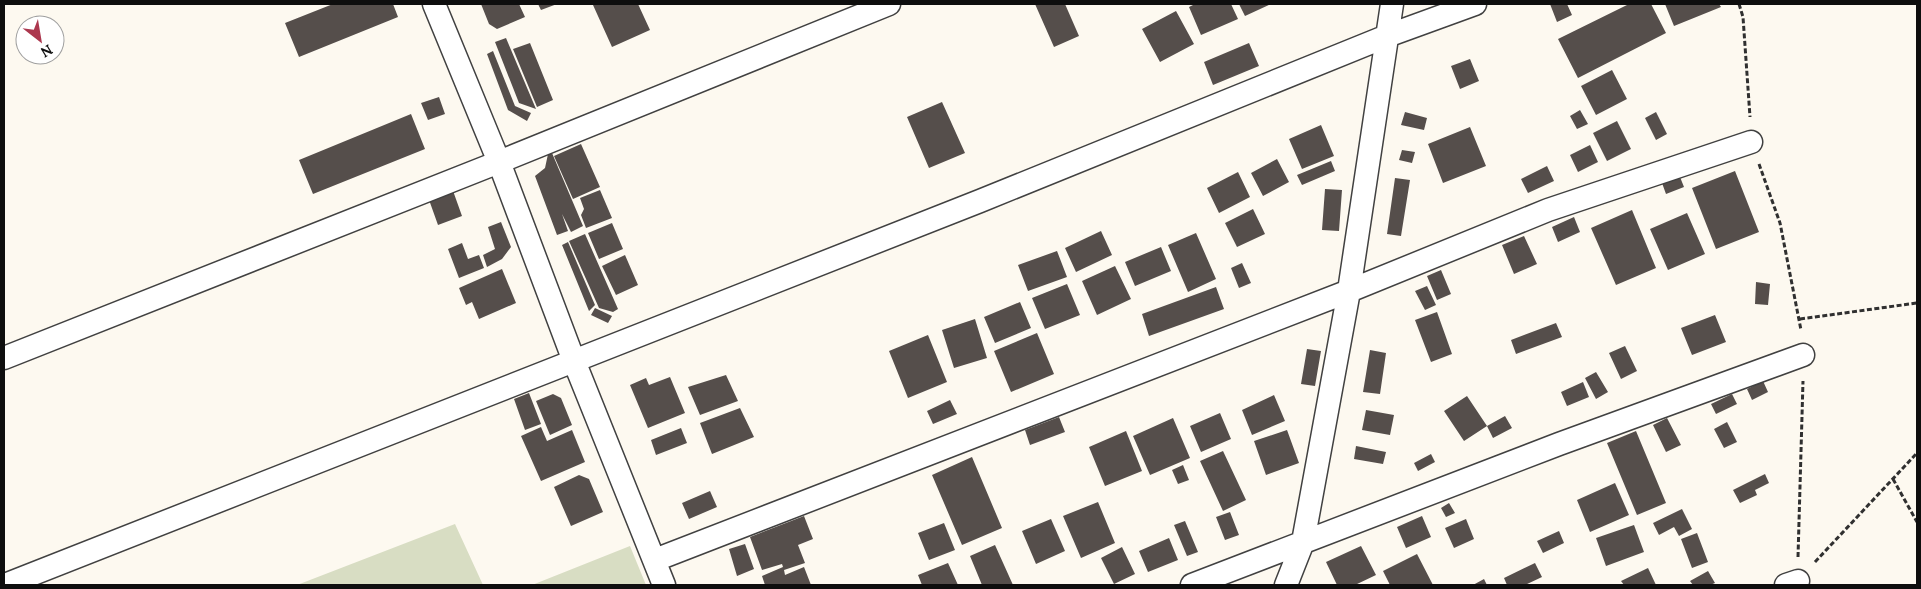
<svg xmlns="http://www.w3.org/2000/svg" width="1921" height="589" viewBox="0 0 1921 589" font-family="Lora,serif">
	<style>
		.cemetery { fill: #d8ddc3 }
		.building { fill: #554e4b }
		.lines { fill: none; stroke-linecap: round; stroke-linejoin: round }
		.street-casing { stroke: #414141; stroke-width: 25 }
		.path { stroke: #303030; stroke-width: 3; stroke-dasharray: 5 2.5; stroke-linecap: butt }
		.street { stroke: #fff; stroke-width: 22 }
	</style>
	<rect width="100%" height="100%" fill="#fdf9f0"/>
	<!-- cemetery -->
	<path class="cemetery" d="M455 524 483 585H297Z
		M630 546 646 585H532Z"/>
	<!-- building -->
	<path class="building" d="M333 4H393L398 17 299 57 285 23Z
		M481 4H519L525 17 497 29 489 24Z
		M538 4H557L541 10Z
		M595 4H638L650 30 612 47 593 5Z
		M1035 4H1065L1079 36 1054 47Z
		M1195 4H1231L1238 19 1201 35 1189 7Z
		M1239 4H1271L1245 16Z
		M1550 4H1567L1572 15 1557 22Z
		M1629 4H1651L1666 33 1578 78 1558 39Z
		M1665 4H1719L1721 7 1674 26Z
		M1176 11 1194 44 1160 62 1142 29Z
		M506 38 536 109 519 103 495 42Z
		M530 43 553 100 537 107 513 49Z
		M1249 43 1259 66 1213 85 1204 62Z
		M493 51 515 106 531 113 527 121 508 110 487 54Z
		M1470 59 1479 81 1460 89 1451 66Z
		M1612 70 1627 99 1596 115 1581 86Z
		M439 97 445 114 428 120 421 103Z
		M942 102 965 153 929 168 907 117Z
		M1580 110 1588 124 1577 129 1570 116Z
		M1405 112 1427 118 1424 130 1401 125Z
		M1656 112 1667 134 1656 140 1645 118Z
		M411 114 425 149 313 194 299 160Z
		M1617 121 1631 149 1607 161 1593 133Z
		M1321 125 1334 156 1302 169 1289 139Z
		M1470 127 1486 166 1443 183 1428 144Z
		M581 144 600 187 573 199 554 156Z
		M1590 145 1598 162 1578 172 1570 155Z
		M1402 150 1415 152 1412 163 1399 160Z
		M552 153 583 226 571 232 562 214 568 231 557 235 535 176 545 168 548 154Z
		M1277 159 1289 182 1263 196 1251 173Z
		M1331 161 1335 171 1302 185 1297 175Z
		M1547 166 1554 181 1528 193 1521 179Z
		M1735 171 1759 232 1716 249 1692 188Z
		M1238 172 1250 197 1219 213 1207 188Z
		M1680 177 1684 187 1666 194 1662 183Z
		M1395 178 1410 180 1401 236 1387 234Z
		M452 188 462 216 438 225 428 197Z
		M1325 189 1342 190 1339 231 1322 230Z
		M600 190 612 218 586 228 581 215 584 209 580 198Z
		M1253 209 1265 234 1237 247 1225 223Z
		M1632 210 1656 268 1616 285 1591 228Z
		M1687 213 1705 254 1668 270 1650 229Z
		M1574 217 1580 232 1558 242 1552 227Z
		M501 222 511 247 502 259 487 267 483 255 495 249 488 227Z
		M612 223 623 249 599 259 588 233Z
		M1101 231 1112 255 1076 272 1065 248Z
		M1196 233 1216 279 1188 292 1168 245Z
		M585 234 618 309 613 312 599 308 569 241Z
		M1524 236 1537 264 1514 274 1502 245Z
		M568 242 595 305 589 311 562 245Z
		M462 243 468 259 479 255 484 268 459 278 448 249Z
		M1161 247 1171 271 1135 286 1125 262Z
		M1057 251 1067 277 1028 291 1018 265Z
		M625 255 638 285 616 295 602 266Z
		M1242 263 1251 283 1239 288 1231 268Z
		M1115 266 1131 299 1097 315 1082 281Z
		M502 269 516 303 479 319 472 302 466 305 459 288Z
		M1441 270 1451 294 1437 300 1427 276Z
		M1756 282 1770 284 1768 305 1755 304Z
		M1067 284 1080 315 1045 329 1032 298Z
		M1427 286 1436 305 1425 310 1415 291Z
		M1216 287 1224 309 1149 336 1142 314Z
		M1020 302 1031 328 995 343 984 317Z
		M595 308 612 316 608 323 591 315Z
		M1437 312 1452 354 1431 362 1415 320Z
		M1715 315 1726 342 1692 355 1681 328Z
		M975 319 987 358 954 368 942 330Z
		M1556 323 1562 337 1516 354 1511 340Z
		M1037 333 1054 374 1011 392 994 351Z
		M928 335 947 382 908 398 889 351Z
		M1625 346 1637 371 1621 379 1609 353Z
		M1307 349 1321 351 1315 386 1301 384Z
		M1370 350 1386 353 1380 394 1363 392Z
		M1596 372 1608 392 1596 399 1585 378Z
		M726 375 738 401 700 415 688 387Z
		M670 377 685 413 648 428 630 385 646 378 649 385Z
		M1763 381 1768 392 1752 400 1747 389Z
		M1583 382 1589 397 1567 406 1561 392Z
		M529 393 541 424 525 430 514 399Z
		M553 394 561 398 572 425 550 435 536 401Z
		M1732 394 1737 404 1716 414 1711 404Z
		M1274 395 1285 421 1252 435 1242 410Z
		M1467 396 1487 426 1464 441 1444 411Z
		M950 400 957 414 933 424 927 411Z
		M740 408 754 437 712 454 700 423Z
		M1366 410 1394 415 1390 435 1362 430Z
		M1220 413 1231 439 1201 452 1190 426Z
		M1505 416 1512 428 1493 438 1487 426Z
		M1059 417 1065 432 1030 445 1025 430Z
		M1173 418 1190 458 1150 475 1133 436Z
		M1667 418 1681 445 1666 452 1653 425Z
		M1727 422 1737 442 1724 448 1714 429Z
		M541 427 547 441 572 430 585 462 541 481 521 436Z
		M681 428 687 443 656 455 651 440Z
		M1287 430 1299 463 1266 475 1254 441Z
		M1126 431 1142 471 1105 486 1089 447Z
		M1636 431 1666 503 1637 515 1607 443Z
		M1356 446 1386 452 1383 464 1354 459Z
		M1223 451 1246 500 1223 511 1200 461Z
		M1431 454 1435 462 1418 471 1414 463Z
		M972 457 1002 528 962 545 932 475Z
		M1183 465 1189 480 1178 484 1172 470Z
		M1765 474 1769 483 1755 490 1757 495 1740 503 1733 490Z
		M579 475 589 479 603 512 571 526 554 487Z
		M1615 483 1629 515 1590 532 1577 500Z
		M710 491 717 507 689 519 682 503Z
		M1098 502 1115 543 1081 558 1063 516Z
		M1449 503 1455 513 1446 517 1441 508Z
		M1682 509 1692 529 1679 536 1674 527 1659 535 1653 523Z
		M1230 512 1239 535 1225 540 1216 517Z
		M804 516 813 539 798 545 805 563 784 570 785 575 804 567 811 585H765L762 576 783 567 782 564 762 570 750 537Z
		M1422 516 1431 537 1406 548 1397 527Z
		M1051 519 1065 551 1036 564 1022 531Z
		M1466 519 1474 539 1454 548 1445 528Z
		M1185 521 1198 552 1187 556 1174 525Z
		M944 523 955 550 929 560 918 533Z
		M1634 525 1644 552 1606 566 1596 538Z
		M1559 531 1564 543 1543 553 1537 541Z
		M1697 533 1708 562 1692 568 1681 539Z
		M1169 538 1178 560 1148 572 1139 551Z
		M745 544 754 569 737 576 729 549Z
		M995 545 1013 585H982L970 556Z
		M1361 546 1376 575 1355 585H1337L1326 562Z
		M1122 547 1135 574 1114 584 1101 558Z
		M1417 554 1433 585H1390L1383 571Z
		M948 563 958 585H922L918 575Z
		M1535 563 1542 577 1525 585H1507L1504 578Z
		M1648 568 1656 585H1624L1621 581Z
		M1708 571 1715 583 1710 585H1693L1690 581Z
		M1484 579 1487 585H1473Z"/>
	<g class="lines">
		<defs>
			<path id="street" d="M434 4 499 162 574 361 664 585
				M4 358 499 162 889 4
				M655 560 1349 291 1548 210 1751 142
				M5 585 980 201 1387 36 1475 4
				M1192 585 1559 444 1803 355
				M1286 585 1303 542 1349 291 1392 4
				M1786 585 1798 581"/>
		</defs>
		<!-- street casing -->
		<use href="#street" class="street-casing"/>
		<!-- path -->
		<path class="path" d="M1739 4 1743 17 1750 117
			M1759 164 1780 223 1801 330
			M1800 319 1917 303
			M1893 479 1917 522
			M1798 557 1803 381
			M1815 562 1917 453"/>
		<!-- street -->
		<use href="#street" class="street"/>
	</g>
	<!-- border -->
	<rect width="1921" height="589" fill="none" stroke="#0e0e0e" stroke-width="10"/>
	<!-- north arrow -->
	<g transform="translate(40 40) rotate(149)"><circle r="24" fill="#ffffff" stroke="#9f9f9f"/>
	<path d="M0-4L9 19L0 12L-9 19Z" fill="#ac374e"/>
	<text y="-8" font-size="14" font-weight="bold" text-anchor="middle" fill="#0e0e0e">N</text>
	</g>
</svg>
